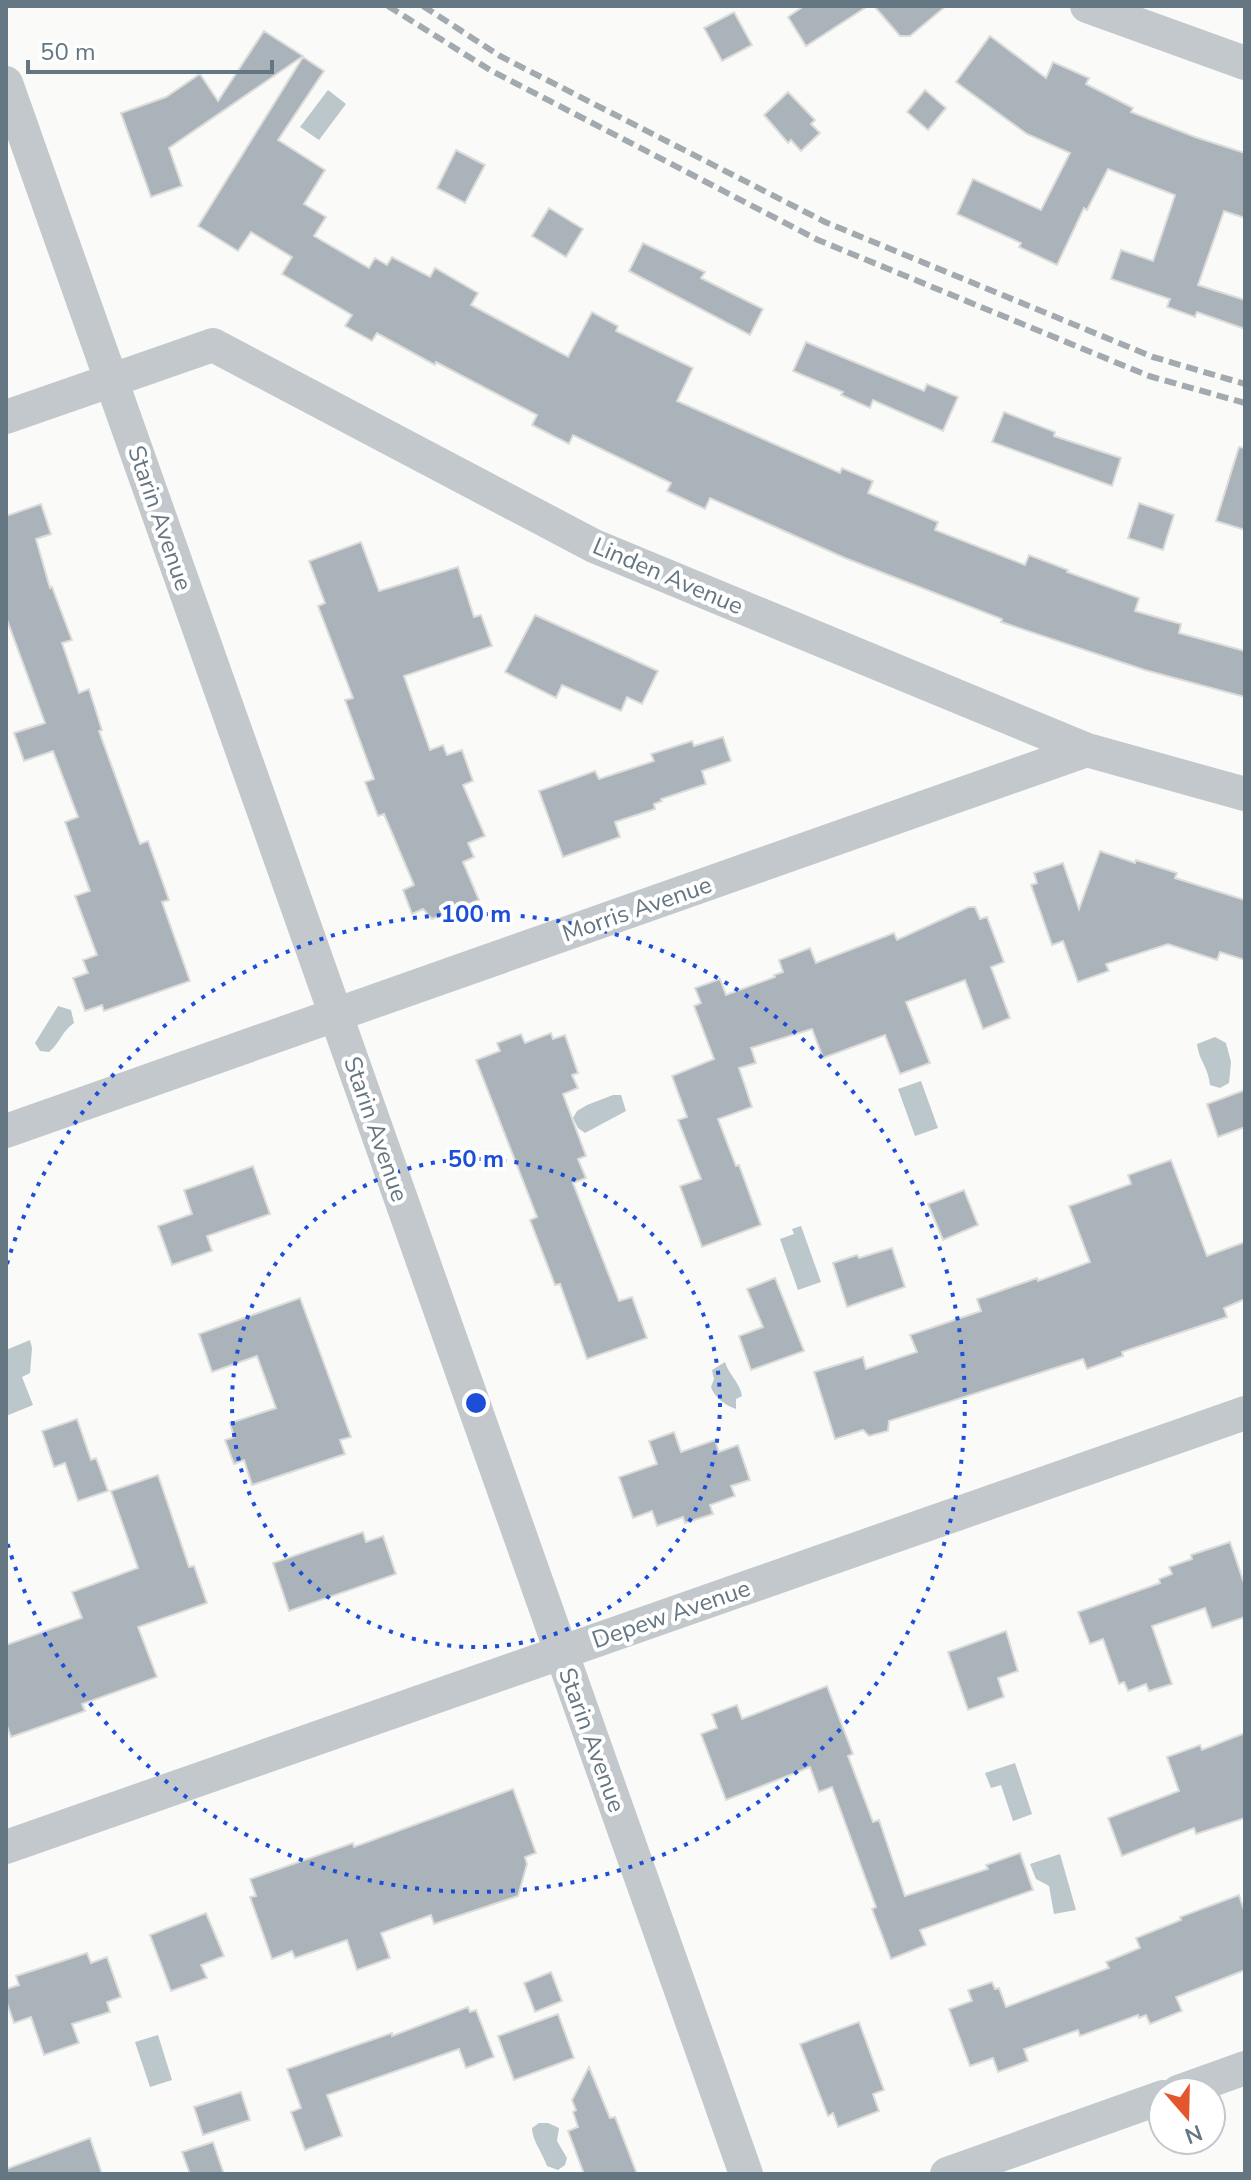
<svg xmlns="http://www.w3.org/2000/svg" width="1251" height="2180" viewBox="0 0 1251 2180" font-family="'Nunito Sans',sans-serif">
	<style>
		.water { fill: #bbc7cb }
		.building { fill: #aab3b9; stroke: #dcdcda; stroke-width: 2 }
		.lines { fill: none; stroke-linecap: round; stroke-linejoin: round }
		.minor { stroke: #c3c8cc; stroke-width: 34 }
		.rail { stroke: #a2aab0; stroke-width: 6; stroke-dasharray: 12 6; stroke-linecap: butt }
		.ring { fill: none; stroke: #1d4ed8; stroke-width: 4; stroke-dasharray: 4 8 }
		.labels { text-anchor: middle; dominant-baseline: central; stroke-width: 8; stroke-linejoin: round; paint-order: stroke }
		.street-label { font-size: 24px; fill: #657683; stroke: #fff }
		.centre { fill: #1d4ed8; stroke: #fff; stroke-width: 4 }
		.ring-label { font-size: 24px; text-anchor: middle; font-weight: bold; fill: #1d4ed8; stroke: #fff; stroke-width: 8; stroke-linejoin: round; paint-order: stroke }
	</style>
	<rect width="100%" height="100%" fill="#fafaf8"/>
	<!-- water -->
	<path class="water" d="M328 90 346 104 319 140 300 127Z
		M58 1006 71 1010 74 1023C62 1031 60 1043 49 1052L40 1051 35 1043Z
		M1215 1037 1226 1043 1231 1062 1229 1083 1220 1088 1210 1085C1208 1066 1199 1061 1197 1044Z
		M921 1081 938 1128 915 1136 898 1089Z
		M613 1095H621L626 1111 585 1133 578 1128 573 1118 577 1111 587 1105Z
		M801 1226 821 1282 798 1290 780 1239 794 1234 792 1229Z
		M30 1340 32 1348 30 1373 22 1377 33 1405 6 1416V1350Z
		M725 1362C729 1375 740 1383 742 1396L736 1399V1409C726 1406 714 1397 711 1387L714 1379 712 1370Z
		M1015 1763 1032 1814 1013 1821 1001 1785 991 1788 985 1773Z
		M1060 1854 1076 1910 1054 1914 1049 1886 1036 1879 1030 1864Z
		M158 2035 172 2080 150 2087 135 2042Z
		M539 2123H548L559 2128 557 2141 567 2158 565 2165 558 2170 547 2166C543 2154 532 2140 532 2128Z"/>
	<!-- building -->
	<path class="building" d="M804 6H868L806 46 788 17Z
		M874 6H946L910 36H900Z
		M734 12 752 45 722 61 704 28Z
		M264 31 303 56 169 148 182 186 151 197 121 113 166 97 200 74 218 101Z
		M990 36 1046 78 1053 62 1089 78 1086 84 1133 108 1131 112 1195 137 1245 153V218L1224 211 1198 285 1245 300V329L1197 312 1195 317 1167 307 1170 299 1111 279 1121 250 1153 261 1175 195 1108 169 1087 210 1084 208 1057 265 1019 247 1021 243 957 214 973 179 1041 210 1070 153 1027 134 956 82Z
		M303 57 324 71 278 140 325 170 304 204 326 217 314 236 369 268 375 258 387 265 392 257 430 277 435 268 478 293 471 305 568 357 592 312 618 326 616 331 693 368 677 401 840 473 842 468 873 481 868 493 938 522 935 530 1025 565 1029 555 1068 570 1067 572 1139 598 1135 611 1181 624 1179 633 1245 651V697L1145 670 1001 622 1002 619 845 558 710 498 705 509 667 491 671 483 573 435 569 444 532 425 537 415 436 362 435 365 377 333 372 341 345 326 352 315 282 274 292 257 251 232 238 251 198 226Z
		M925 90 946 108 928 130 907 112Z
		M788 92 815 120 811 124 820 133 801 151 791 140 788 143 764 115Z
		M456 150 485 165 465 203 437 188Z
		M549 208 583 229 566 257 532 236Z
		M643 243 705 272 701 278 763 309 750 335 629 271Z
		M806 342 924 391 927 384 958 397 943 431 873 400 870 408 841 395 843 392 793 371Z
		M1004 412 1055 432 1054 436 1121 458 1112 486 992 442Z
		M1239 447 1245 448V530L1216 521Z
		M1139 503 1174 515 1163 550 1128 538Z
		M41 504 51 534 36 539 50 588 52 587 72 640 62 643 79 693 89 689 102 730 99 731 140 844 148 841 169 900 162 902 190 981 104 1011 102 1005 85 1011 73 978 88 973 83 960 97 955 75 896 90 891 65 822 78 817 53 751 24 761 14 733 45 723 6 617V516Z
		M361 542 379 591 458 567 474 617 481 615 492 646 404 676 430 750 443 745 447 755 462 750 473 781 463 785 485 836 468 843 474 857 463 862 479 900 432 919 423 909 412 914 403 890 414 885 384 814 378 816 365 782 374 779 345 700 353 698 318 606 325 603 309 561Z
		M535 615 658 671 642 704 627 697 621 711 562 685 556 698 505 672Z
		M723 737 731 761 702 771 706 784 661 799 662 801 654 804 655 809 615 822 620 837 563 857 539 791 595 771 599 779 654 761 651 754 692 741 694 746Z
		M1100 851 1135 863 1136 860 1177 873 1175 878 1245 900V960L1220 952 1217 960 1168 944 1106 964 1109 971 1078 982 1063 941 1052 945 1031 885 1037 883 1034 873 1063 863 1079 909Z
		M969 907H975L980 919 987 917 1004 962 991 967 1010 1018 983 1029 965 980 906 1002 930 1063 900 1074 885 1035 823 1058 812 1029 751 1048 756 1063 739 1068 752 1107 718 1119 736 1166 739 1165 761 1225 702 1247 680 1186 701 1179 678 1120 687 1117 672 1076 714 1059 694 1006 701 1003 695 988 720 979 726 995 775 977 774 975 783 972 779 960 810 948 816 963 894 933 897 940Z
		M551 1033 553 1039 565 1035 578 1073 572 1075 578 1088 563 1094 586 1156 578 1159 586 1178 573 1183 619 1301 632 1297 647 1338 587 1359 560 1284 555 1285 530 1220 537 1217 476 1060 500 1051 497 1043 521 1034 525 1043Z
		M1245 1090V1127L1218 1137 1207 1104Z
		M1171 1160 1207 1256 1245 1242V1299L1224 1308 1227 1317 1122 1352 1123 1356 1087 1369 1083 1359 889 1421 888 1431 869 1436 863 1430 835 1439 814 1372 863 1357 866 1369 917 1352 910 1335 981 1311 977 1299 1037 1278 1038 1281 1090 1262 1069 1206 1131 1184 1128 1175Z
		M253 1166 270 1214 207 1236 212 1251 172 1265 158 1226 192 1214 184 1190Z
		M964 1190 978 1225 943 1240 928 1204Z
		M892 1248 905 1287 847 1307 833 1263 857 1255 859 1258Z
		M775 1278 804 1351 751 1370 739 1336 763 1327 747 1289Z
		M300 1298 351 1437 340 1440 345 1454 252 1485 244 1460 234 1464 225 1440 234 1437 230 1423 276 1408 257 1356 212 1372 199 1334Z
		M77 1419 91 1460 96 1458 108 1491 78 1501 65 1463 54 1467 42 1431Z
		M674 1432 681 1452 715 1440 719 1452 738 1445 750 1480 731 1486 735 1496 710 1505 713 1514 685 1523 683 1517 657 1526 652 1511 633 1518 619 1477 657 1464 649 1441Z
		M158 1475 189 1567 194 1566 207 1603 138 1627 157 1677 82 1704 85 1711 11 1737 6 1723V1645L82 1618 72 1592 138 1568 111 1491Z
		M363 1532 366 1542 383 1536 396 1574 289 1611 273 1563Z
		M1230 1542 1245 1586V1617L1212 1628 1205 1608 1152 1626 1172 1684 1149 1691 1146 1684 1128 1691 1124 1682 1119 1684 1103 1639 1090 1644 1078 1612 1160 1583 1159 1579 1172 1574 1169 1567 1192 1559 1191 1555Z
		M1006 1631 1018 1671 998 1678 1004 1697 968 1710 948 1652Z
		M827 1686 853 1754 848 1756 873 1822 879 1820 905 1896 988 1869 986 1865 1020 1853 1033 1890 920 1930 926 1945 891 1959 872 1909 876 1907 832 1787 819 1792 810 1767 726 1800 701 1734 717 1728 712 1714 737 1705 742 1719Z
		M1245 1733V1818L1196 1834 1194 1828 1122 1856 1108 1818 1179 1791 1167 1757 1200 1745 1202 1750Z
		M513 1789 536 1853 525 1857 527 1864 518 1896 434 1924 431 1915 381 1933 390 1958 357 1970 347 1940 295 1958 292 1951 272 1959 250 1897 256 1896 250 1879 353 1843 354 1847Z
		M1239 1895 1245 1913V1970L1176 1997 1182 2011 1150 2024 1146 2015 1139 2018 1138 2015 1080 2036 1078 2030 1024 2049 1028 2061 998 2072 993 2058 970 2066 949 2009 972 2001 968 1990 992 1982 995 1989 999 1988 1006 2007 1109 1968 1106 1962 1140 1948 1136 1938 1181 1920 1180 1917Z
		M206 1913 224 1956 201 1965 207 1978 171 1991 150 1935Z
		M87 1953 91 1963 107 1957 121 1997 107 2002 110 2012 72 2024 79 2043 44 2055 31 2017 14 2023 6 2000V1989L19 1985 16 1976Z
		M551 1972 562 2001 535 2012 524 1983Z
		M468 2007 470 2012 476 2010 494 2057 466 2068 459 2049 327 2095 342 2136 305 2150 291 2112 301 2108 287 2069 392 2033V2036Z
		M558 2014 574 2058 514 2080 498 2036Z
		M859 2022 884 2090 873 2094 879 2111 838 2127 833 2113 828 2116 800 2044Z
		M589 2067 610 2118 615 2117 637 2174H584L568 2131 578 2127 573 2112 576 2110 572 2100Z
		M241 2092 250 2120 203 2135 194 2107Z
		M90 2138 102 2174H6V2169Z
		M213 2142 224 2174H190L182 2152Z"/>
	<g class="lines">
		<!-- minor -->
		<path class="minor" d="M1087 6 1245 63
			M6 83 746 2174
			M6 417 213 345 594 546 1087 750 1245 794
			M6 1131 1087 750
			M6 1847 1245 1413
			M1178 2092 1245 2068
			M947 2174 1163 2097"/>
		<!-- rail -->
		<path class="rail" d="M388 6 490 70 818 240 1149 376 1245 403
			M423 6 500 56 825 222 1153 357 1245 384"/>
	</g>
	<!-- distance rings -->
	<g class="ring">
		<circle cx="476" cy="1403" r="244"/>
		<path d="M7 1264A489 489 0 1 1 7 1542"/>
	</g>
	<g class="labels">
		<!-- street labels -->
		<g class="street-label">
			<text transform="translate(160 518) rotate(71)">Starin Avenue</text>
			<text transform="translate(668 576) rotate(23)">Linden Avenue</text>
			<text transform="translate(637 909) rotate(-19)">Morris Avenue</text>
			<text transform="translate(376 1129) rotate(71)">Starin Avenue</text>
			<text transform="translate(671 1614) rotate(-19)">Depew Avenue</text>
			<text transform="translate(592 1740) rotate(70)">Starin Avenue</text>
		</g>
	</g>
	<circle cx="476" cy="1403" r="12" class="centre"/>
	<g class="ring-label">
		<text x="476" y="922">100 m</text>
		<text x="476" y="1167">50 m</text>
	</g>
	<!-- border -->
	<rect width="1251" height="2180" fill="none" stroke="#657683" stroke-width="16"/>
	<!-- north arrow -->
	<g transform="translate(1187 2116) rotate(160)"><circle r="38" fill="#ffffff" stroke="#c1c8cd" stroke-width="2"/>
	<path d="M0-6L14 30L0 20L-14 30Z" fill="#e4572e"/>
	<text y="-12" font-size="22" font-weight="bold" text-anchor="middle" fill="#657683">N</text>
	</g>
	<!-- scale -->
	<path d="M28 60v12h244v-12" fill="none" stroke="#657683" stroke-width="4"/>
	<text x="40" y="60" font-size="24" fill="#657683" stroke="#ffffff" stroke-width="6" paint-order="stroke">50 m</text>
</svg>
